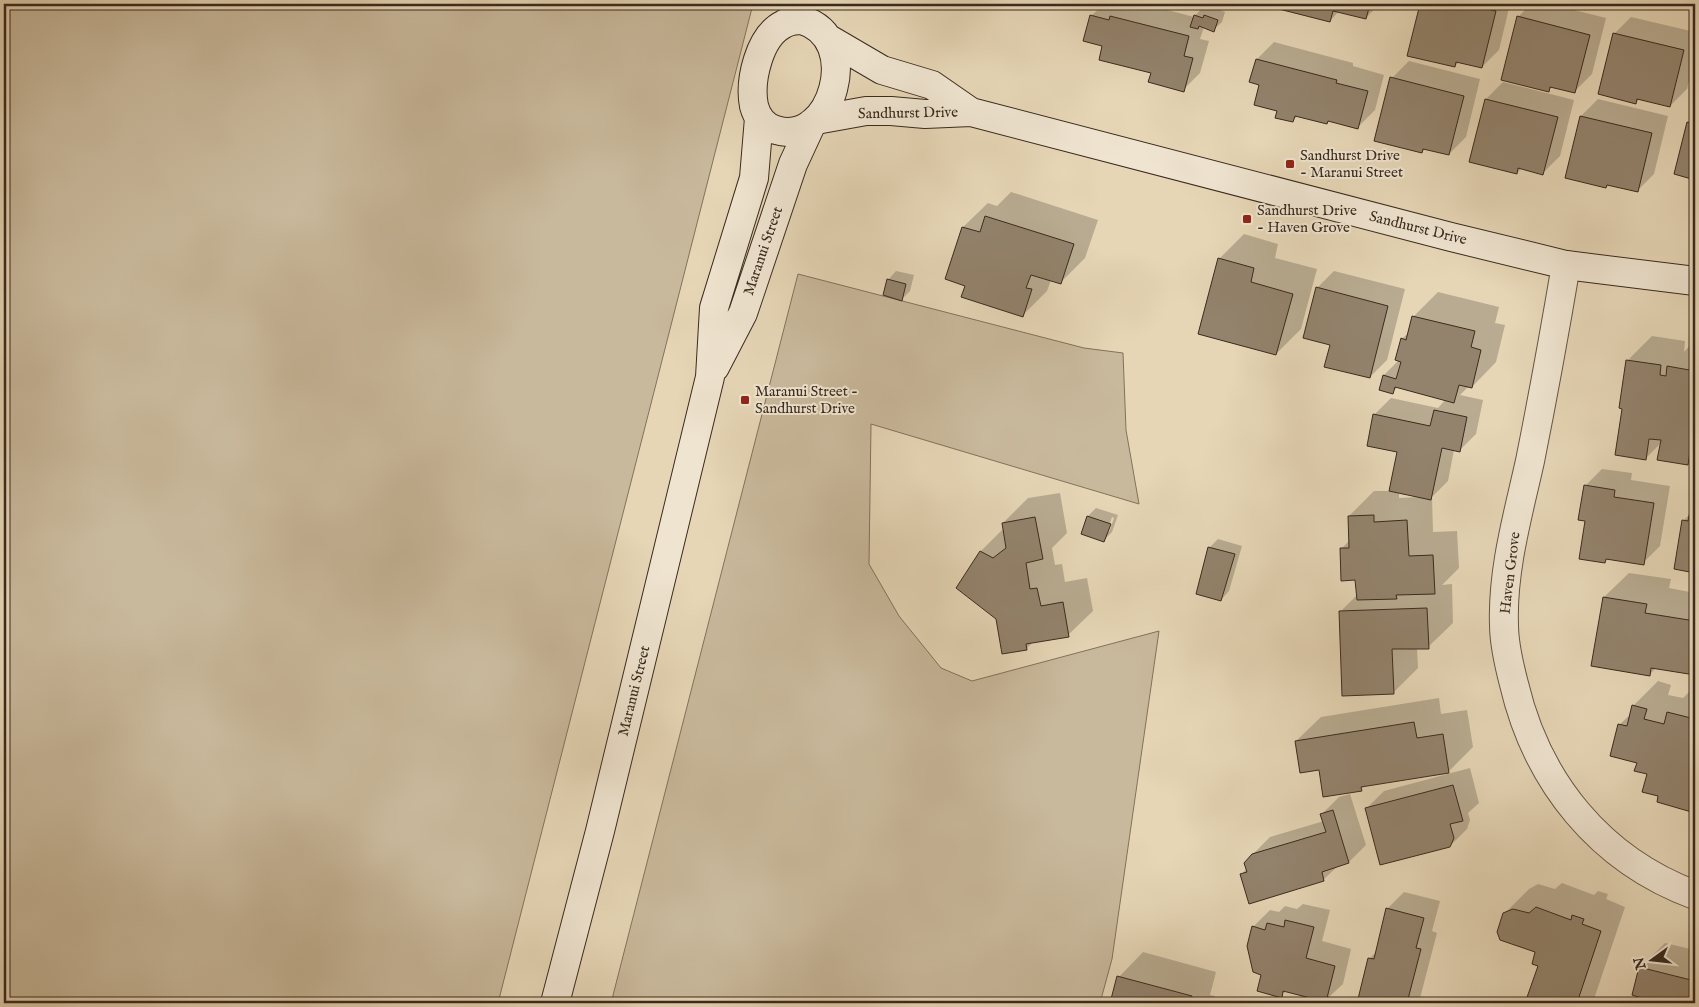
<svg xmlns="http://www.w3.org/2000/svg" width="1699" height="1007" viewBox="0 0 1699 1007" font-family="'IM FELL English',serif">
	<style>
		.green { fill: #c9b99c; stroke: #82725d }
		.shadow { fill: #0003; fill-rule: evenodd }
		.building { fill: #93836d; stroke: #3a2a1e }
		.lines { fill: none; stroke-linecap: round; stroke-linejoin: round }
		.minor-casing { stroke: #655544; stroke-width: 30 }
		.secondary-casing { stroke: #3a2a1e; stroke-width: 30 }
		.minor { stroke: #efe4d0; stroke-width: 28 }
		.secondary { stroke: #efe4d0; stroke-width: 28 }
		.poi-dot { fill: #8f2418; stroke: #efe4d0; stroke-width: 2 }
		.labels { text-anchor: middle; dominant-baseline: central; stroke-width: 4; stroke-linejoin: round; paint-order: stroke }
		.street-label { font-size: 15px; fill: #3a2a1e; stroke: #efe4d0 }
		.poi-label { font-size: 15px; fill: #3a2a1e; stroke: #efe4d0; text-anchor: start }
	</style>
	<rect width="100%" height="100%" fill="#e6d6b6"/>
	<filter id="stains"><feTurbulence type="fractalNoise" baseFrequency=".004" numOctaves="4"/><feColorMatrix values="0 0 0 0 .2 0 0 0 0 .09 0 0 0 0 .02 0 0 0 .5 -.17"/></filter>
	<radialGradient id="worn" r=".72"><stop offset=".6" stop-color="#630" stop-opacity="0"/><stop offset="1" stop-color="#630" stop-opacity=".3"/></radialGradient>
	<!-- green -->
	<path class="green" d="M4 4H753L498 1003H4Z
		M798 274 1084 348 1123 353 1126 430 1139 504 871 424 869 564 899 616 941 668 972 681 1159 631 1112 959 1100 1003H611Z"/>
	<!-- shadow -->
	<path class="shadow" d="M1104 4H1145L1194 17 1203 7 1211 10 1213 7 1225 12 1222 22 1213 30 1204 27 1200 39 1209 41 1200 73 1183 90 1104 45 1091 16Z
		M1268 4H1379L1366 18 1339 11 1330 21Z
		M1421 4H1510L1499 50 1482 67 1459 62 1455 66 1409 55Z
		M1531 4H1550L1606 18 1592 74 1575 91 1553 86 1549 90 1518 17Z
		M1631 17 1695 32V55L1687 89 1670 106 1640 98 1636 103 1614 34Z
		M1274 42 1353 63V66L1384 75 1375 110 1358 127 1330 120 1327 123 1298 115 1293 121 1278 110 1261 84 1257 59Z
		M1409 61 1480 79 1466 137 1449 154 1426 148 1422 152 1392 78Z
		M1503 82 1574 100 1560 156 1543 173 1522 168 1517 173 1470 161 1486 99Z
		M1598 99 1668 116 1654 174 1637 191 1609 184 1606 187 1581 116Z
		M1695 116V178L1675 173 1688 122Z
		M1011 192 1098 220 1085 258 1060 283 1051 280 1047 291 1022 316 966 285 963 227 988 203 997 206Z
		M1244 234 1278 244 1275 258 1317 269 1301 329 1276 354 1219 259Z
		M896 271 914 275 910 291 901 300 888 280Z
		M1334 271 1405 289 1387 360 1370 377 1331 344 1317 288Z
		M1438 292 1499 307 1495 323 1505 325 1496 362 1472 387 1469 386 1460 395 1483 400 1476 434 1459 451 1454 450 1448 481 1432 497 1433 532 1457 531 1459 568 1442 585 1452 584 1453 623 1428 647 1417 648 1418 668 1393 693 1340 612 1357 595 1356 579 1341 549 1350 540 1349 516 1374 491H1390L1398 451 1374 415 1391 398 1438 408 1446 399 1398 387 1392 392 1381 389 1384 375 1399 360 1402 339 1410 331 1414 316ZM1399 492 1419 497 1399 498Z
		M1652 336 1685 341 1684 352 1693 342 1695 343V456L1687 464 1662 442 1646 458 1624 408 1628 360Z
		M1602 469 1632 473 1631 480 1670 486 1660 546 1643 563 1609 558 1605 561 1587 520 1585 486Z
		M1060 493 1067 533 1052 548 1055 565 1062 564 1065 582 1087 578 1093 611 1068 635 1033 642 1026 649 997 618 958 587 981 551 1004 528 1003 523 1028 498Z
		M1695 495V572L1675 568 1683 521 1691 513Z
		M1096 508 1118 515 1112 532 1104 540 1088 516ZM1112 517 1114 518 1109 532H1107Z
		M1218 539 1242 546 1229 591 1221 600 1209 548Z
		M1629 573 1671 579 1669 588 1695 593V674L1656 668 1649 675 1604 597Z
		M1658 681 1671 685 1668 695 1683 698 1693 688 1695 689V812L1658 802 1659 796 1649 773 1639 762 1619 725 1632 713 1633 706Z
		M1439 698 1441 714 1467 710 1473 747 1448 772 1366 784 1361 789 1320 769 1296 741 1321 717Z
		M1470 768 1479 803 1468 813 1470 820 1467 829 1450 846 1367 808 1384 791Z
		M1350 794 1366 845 1349 862 1338 866 1323 880 1241 875 1247 868 1252 855 1270 837 1324 821 1322 814 1339 797Z
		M1562 883 1594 895 1598 891 1608 894 1606 899 1625 907 1594 999 1590 1003H1527L1540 966 1537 952 1504 914 1529 889 1538 884 1555 889Z
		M1404 892 1440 901 1432 931 1437 933 1419 1002 1417 1003H1358L1370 958 1377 951 1387 909Z
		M1303 904 1330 910 1322 941 1351 949 1343 984 1329 997 1352 1003H1295L1303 995 1286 991 1281 996 1262 974 1253 927 1270 910 1279 912 1285 906 1297 909Z
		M1665 943 1695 950V1003H1645L1647 998 1640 968Z
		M1143 952 1216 972 1210 995 1215 996 1213 1003H1111L1119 977Z"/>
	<!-- building -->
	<path class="building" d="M1267 4H1370L1366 19 1333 11 1330 22 1267 6Z
		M1420 4H1466L1496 11 1482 68 1456 62 1455 67 1407 56Z
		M1090 15 1109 20 1110 16 1189 36 1184 56 1193 58 1184 92 1148 82 1151 73 1099 60 1102 46 1083 41Z
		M1194 15 1203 18 1204 15 1218 20 1214 32 1199 26 1198 29 1190 27Z
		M1517 16 1590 35 1575 93 1550 87 1549 92 1501 80Z
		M1613 33 1684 50 1670 107 1637 99 1636 104 1598 94Z
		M1256 59 1337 80 1336 83 1368 91 1358 129 1328 121 1327 124 1295 116 1293 122 1275 118 1277 111 1254 105 1259 85 1249 82Z
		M1390 77 1464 96 1449 155 1423 149 1422 153 1374 141Z
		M1485 99 1558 117 1543 175 1518 168 1517 174 1469 162Z
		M1580 116 1652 133 1638 192 1607 185 1606 188 1565 178Z
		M1687 122 1695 124V180L1674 174Z
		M985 216 1074 244 1061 284 1031 275 1026 288 1032 289 1023 317 961 297 965 286 945 279 962 227 980 232Z
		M1218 258 1254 268 1251 282 1293 294 1276 355 1198 334Z
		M887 279 906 284 902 301 883 295Z
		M1316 287 1388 306 1370 378 1324 367 1330 345 1303 338Z
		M1412 316 1475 331 1471 347 1481 350 1472 388 1459 385 1454 403 1395 387 1393 394 1379 390 1383 375 1396 379 1401 362 1395 360 1401 338 1406 340Z
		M1626 360 1661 365 1660 375 1666 376 1667 366 1695 371V418L1688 465 1657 460 1661 440 1649 439 1646 460 1615 455 1622 409 1619 408Z
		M1434 410 1467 417 1460 452 1442 448 1431 500 1389 491 1397 452 1367 446 1373 414 1430 426Z
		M1584 485 1615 490 1614 497 1654 503 1644 565 1606 559 1605 563 1579 559 1585 521 1578 520Z
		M1693 496H1695V587L1693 586 1695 573 1674 569 1682 520 1688 521Z
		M1374 515V522L1407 520 1409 556 1433 555 1435 594 1396 595 1397 599 1357 600 1355 580 1341 581 1340 548H1349L1348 516Z
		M1087 516 1111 524 1104 542 1081 534Z
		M1035 517 1043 559 1026 563 1030 589 1037 588 1041 606 1063 602 1069 637 1026 644 1027 650 1002 654 996 619 956 588 980 551 993 558 1006 548 1002 523Z
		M1208 547 1235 554 1221 601 1196 594Z
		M1603 597 1647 604 1645 613 1695 621V675L1651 668 1650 676 1591 666Z
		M1427 608 1429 649H1392L1394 694 1342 696 1339 611Z
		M1632 705 1647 709 1644 719 1664 724 1667 712 1695 719V745L1692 757 1695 758V813L1657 802 1658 796 1642 792 1647 774 1634 771 1637 763 1610 756 1618 724 1627 726Z
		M1414 722 1417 738 1443 734 1449 773 1361 787 1362 791 1323 797 1319 770 1300 773 1295 741Z
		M1453 785 1463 821 1450 824 1454 838 1450 847 1380 865 1365 808Z
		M1333 810 1349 863 1322 872 1324 881 1249 904 1240 874 1247 872 1244 863 1252 854 1326 832 1320 814Z
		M1536 907 1571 920 1572 915 1584 919 1582 924 1601 931 1577 1003H1525L1538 966 1532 964 1535 952 1500 940 1497 932 1503 913 1513 909 1529 913Z
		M1386 908 1424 918 1416 948 1421 949 1407 1003H1357L1368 958 1374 959Z
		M1285 920 1314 927 1306 958 1335 966 1326 1002 1283 991 1282 998 1257 991 1261 975 1253 972 1247 946 1252 926 1265 930 1267 923 1284 927Z
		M1639 967 1695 981V1003H1644L1645 999 1632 995Z
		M1117 976 1192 996 1190 1003H1110Z"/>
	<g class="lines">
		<defs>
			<path id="minor" d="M1566 265C1555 330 1543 396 1530 461 1518 515 1502 570 1504 625 1504 645 1509 665 1514 684 1537 782 1600 860 1695 895"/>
			<path id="secondary" d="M802 20C864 38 832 148 776 130 764 127 757 117 754 106 749 81 759 36 784 24 789 21 796 20 802 20Z
				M829 39 882 70 932 85 971 112
				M816 120 866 111H891L925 114 971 112 1451 237 1566 265 1695 281
				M715 367 743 313 793 164 812 123
				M555 1003 600 831 710 377 714 308 754 178 759 118"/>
		</defs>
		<!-- minor casing -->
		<use href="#minor" class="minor-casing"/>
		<!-- secondary casing -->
		<use href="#secondary" class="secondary-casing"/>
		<!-- minor -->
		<use href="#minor" class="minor"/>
		<!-- secondary -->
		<use href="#secondary" class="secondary"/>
	</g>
	<!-- markers -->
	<g class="poi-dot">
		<rect x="1285" y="159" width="10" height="10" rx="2.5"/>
		<rect x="1242" y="214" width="10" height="10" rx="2.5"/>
		<rect x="740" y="395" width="10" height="10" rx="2.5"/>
	</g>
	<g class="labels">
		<!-- street labels -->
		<g class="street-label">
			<text transform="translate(908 113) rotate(-1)">Sandhurst Drive</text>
			<text transform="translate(1418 228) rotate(14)">Sandhurst Drive</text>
			<text transform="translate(763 251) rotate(-71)">Maranui Street</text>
			<text transform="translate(1510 573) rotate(-83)">Haven Grove</text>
			<text transform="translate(634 691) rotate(-76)">Maranui Street</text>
		</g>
		<!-- poi labels -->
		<g class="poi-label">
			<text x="1300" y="155">Sandhurst Drive<tspan x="1300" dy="17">- Maranui Street</tspan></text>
			<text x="1257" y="210">Sandhurst Drive<tspan x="1257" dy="17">- Haven Grove</tspan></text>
			<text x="755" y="391">Maranui Street -<tspan x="755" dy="17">Sandhurst Drive</tspan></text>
		</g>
	</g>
	<!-- margin -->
	<rect width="1699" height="1007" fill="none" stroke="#e6d6b6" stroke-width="20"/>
	<rect x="5" y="5" width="1689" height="997" fill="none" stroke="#3a2a1e" stroke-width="2.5"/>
	<rect x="10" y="10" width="1679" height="987" fill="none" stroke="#3a2a1e"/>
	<!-- north arrow -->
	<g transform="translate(1652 960) rotate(255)" stroke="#efe4d0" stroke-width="4" paint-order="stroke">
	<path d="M0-4L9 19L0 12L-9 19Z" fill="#3a2a1e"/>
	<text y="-8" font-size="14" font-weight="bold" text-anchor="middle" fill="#3a2a1e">N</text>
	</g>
	<rect width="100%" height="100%" filter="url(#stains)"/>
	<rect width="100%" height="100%" fill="url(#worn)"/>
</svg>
